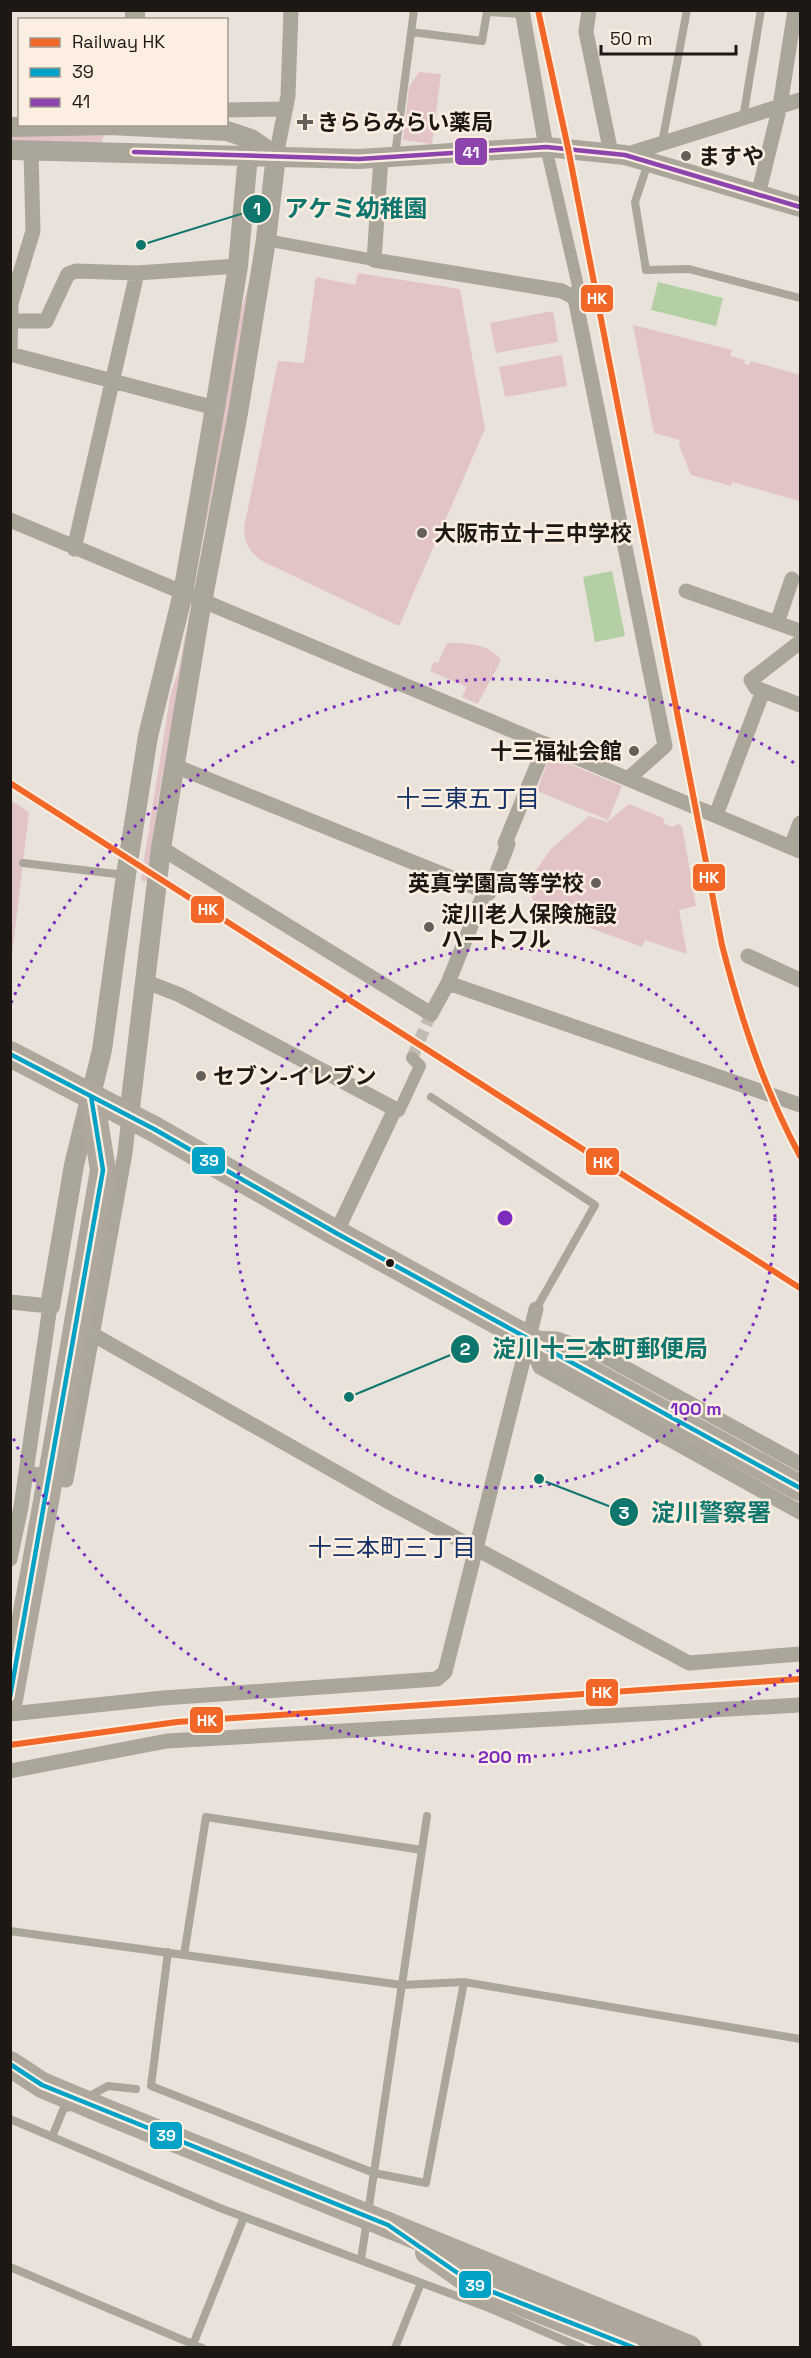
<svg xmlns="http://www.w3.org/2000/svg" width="811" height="2358" viewBox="0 0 811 2358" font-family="'Space Grotesk','Noto Sans JP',sans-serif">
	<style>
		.green { fill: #e2c3c6 }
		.water { fill: #b3cfa3 }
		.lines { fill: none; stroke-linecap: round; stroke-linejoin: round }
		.pedestrian-tunnel { stroke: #c0bab2; stroke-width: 12; stroke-dasharray: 12 6; stroke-linecap: butt }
		.service { stroke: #aaa699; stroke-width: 8 }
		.pedestrian { stroke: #aaa699; stroke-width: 12 }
		.minor { stroke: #aaa699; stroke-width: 15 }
		.tertiary { stroke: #aaa699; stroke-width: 20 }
		.trunk { stroke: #aea89c; stroke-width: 26 }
		.trunk-bridge { stroke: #aea89c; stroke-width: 26 }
		.bus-1-casing { stroke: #fcefe1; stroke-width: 9 }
		.bus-2-casing { stroke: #fcefe1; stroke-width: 9 }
		.bus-1 { stroke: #01a2c5; stroke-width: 4.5 }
		.bus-2 { stroke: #8e44ad; stroke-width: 4.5 }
		.rail-1-casing { stroke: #fcefe1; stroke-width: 10 }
		.rail-1 { stroke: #f26627; stroke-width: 6 }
		.ring { fill: none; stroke: #7b2cbf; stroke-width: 3; stroke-dasharray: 3 6 }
		.poi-dot { fill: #645f59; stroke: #fcefe1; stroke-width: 2 }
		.bus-dot { fill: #1d1813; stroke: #fcefe1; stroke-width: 2 }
		.labels { text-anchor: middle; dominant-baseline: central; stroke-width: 5; stroke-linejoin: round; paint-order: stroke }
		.poi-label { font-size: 22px; font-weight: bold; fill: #1d1813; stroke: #fcefe1; text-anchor: start }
		.neighbourhood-label { font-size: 24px; fill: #143267; stroke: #fcefe1 }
		.centre { fill: #7b2cbf; stroke: #fcefe1; stroke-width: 3 }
		.ring-label { font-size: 18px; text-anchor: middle; font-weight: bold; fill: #7b2cbf; stroke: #fcefe1; stroke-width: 5; stroke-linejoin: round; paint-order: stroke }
		.leader { fill: none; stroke: #0f766e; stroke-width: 2 }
		.callout-dot { fill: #0f766e; stroke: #fcefe1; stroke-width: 2 }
		.mark-label { font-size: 18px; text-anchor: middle; font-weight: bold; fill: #fff }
		.callout-label { font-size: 24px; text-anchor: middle; font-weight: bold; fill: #0f766e; stroke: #fcefe1; stroke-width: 5; stroke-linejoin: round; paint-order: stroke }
		.line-badge { stroke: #fcefe1; stroke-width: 2 }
		.badge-label { font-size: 16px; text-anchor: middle; font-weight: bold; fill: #fff }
	</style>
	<rect width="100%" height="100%" fill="#e9e2da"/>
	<!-- green -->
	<path class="green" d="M419 72 441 74 432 144 403 140 409 87Z
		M11 132 101 133 104 136 101 143 11 141Z
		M261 195 265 196 234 389 198 563 196 561 237 326 252 271Z
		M358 273 460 289 485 429 399 626 262 561C249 552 242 539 245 523L278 361 304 363 316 277 355 285Z
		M553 311 558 342 496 353 490 323Z
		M633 325 732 350 730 356 745 360 744 364 749 365 751 361 800 375V501L732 482 731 486 691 475 679 445 680 440 654 433Z
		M562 355 567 386 505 397 499 367Z
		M185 636H188L157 805 147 880 144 882 141 879 170 697 179 668Z
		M447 643C467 643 488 643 501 660L478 704 462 697 467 687 430 671 434 662 438 663Z
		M555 758 622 786 608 820 537 791 548 761Z
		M10 800 29 812 11 964Z
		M629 804 663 818 665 824 672 827 678 824 682 826 696 906 679 910 687 954 645 940 642 947 536 908 531 894 535 889 530 879 551 849 589 816 607 822Z"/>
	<!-- water -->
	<path class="water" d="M658 282 723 298 716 326 651 310Z
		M612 571 625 636 595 642 583 577Z"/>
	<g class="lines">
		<!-- pedestrian-tunnel -->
		<path class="pedestrian-tunnel" d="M412 1058 431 1014"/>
		<!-- service -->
		<path class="service" d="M411 32 482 41 487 12 523 14
			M743 118 761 10
			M662 143 687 10
			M395 155 414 10
			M648 163 635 202 646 270 689 269 800 298
			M23 863 125 875
			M431 1097 595 1205 536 1309
			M10 1931 402 1985 464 1982 800 2039
			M168 1952 151 2086 374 2173 426 2183 464 1982
			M184 1955 206 1817 422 1850
			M86 2098 108 2086 136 2089
			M10 2119 220 2208 489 2308 582 2348
			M52 2137 63 2110 73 2105
			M361 2260 427 1816
			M10 2267 202 2348
			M192 2347 244 2217
			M395 2348 421 2283"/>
		<!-- pedestrian -->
		<path class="pedestrian" d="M546 147 578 286 575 298
			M266 240 374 260
			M395 1109 399 1111 420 1066 412 1058"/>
		<!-- minor -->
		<path class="minor" d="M522 10 546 147
			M589 10 586 32 611 153
			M226 110 285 109
			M625 155 800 100
			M276 156 288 96 291 10
			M381 158 374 260 562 291 575 298 665 746 629 778
			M758 195 780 106 795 10
			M12 321H46L68 274 76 271 137 273 238 266
			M10 352 11 303 33 231 31 151
			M10 354 215 408
			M10 520 800 851
			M74 549 137 273
			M686 591 800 631
			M777 623 792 579
			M800 642 751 680 756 688 800 705
			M175 766 489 893 508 844 505 843 546 744
			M716 815 763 691
			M791 847 800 823
			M161 848 431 1014 448 983 485 891
			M748 956 800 980
			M144 981 180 995 395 1109 336 1233
			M448 983 800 1105
			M10 1302 50 1306 21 1507 10 1559
			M92 1334 389 1502 689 1663 800 1654
			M800 1464 600 1354 557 1339 528 1338 540 1367 800 1512
			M26 1473 66 1480 125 1153 129 1116
			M10 1714 163 1698 437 1679 445 1672 536 1309
			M10 1771 167 1741 800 1705"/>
		<!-- tertiary -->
		<path class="tertiary" d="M135 20V10
			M10 127 110 125 227 131 251 139 276 156
			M10 150 359 159 546 147 625 155 800 207
			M129 1116 161 848 199 618 238 413 266 240 276 156
			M50 1306 74 1165 102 1050 126 875 148 736 183 593 215 408 238 266 248 155"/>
		<!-- trunk -->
		<path class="trunk" d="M10 1054 154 1129 336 1233 800 1488
			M53 1463 103 1170 91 1096
			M388 2225 689 2348
			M428 2252 475 2285 636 2348"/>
		<!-- trunk-bridge -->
		<path class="trunk-bridge" d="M10 1700 53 1463
			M10 2064 42 2085 104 2111 388 2225"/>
		<defs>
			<path id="bus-1" d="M10 1054 154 1129 336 1233 800 1488
				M10 1697 103 1170 91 1096
				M10 2064 42 2085 388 2225 475 2285 635 2348"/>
			<path id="bus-2" d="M134 152 359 159 546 147 625 155 800 207"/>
		</defs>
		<!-- bus-1 casing -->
		<use href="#bus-1" class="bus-1-casing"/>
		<!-- bus-2 casing -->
		<use href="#bus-2" class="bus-2-casing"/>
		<!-- bus-1 -->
		<use href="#bus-1" class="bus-1"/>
		<!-- bus-2 -->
		<use href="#bus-2" class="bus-2"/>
		<defs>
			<path id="rail-1" d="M538 10 568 148 722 945C741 1019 764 1089 800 1156
				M10 783 800 1288
				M10 1745 177 1722 800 1679"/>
		</defs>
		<!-- rail-1 casing -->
		<use href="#rail-1" class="rail-1-casing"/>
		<!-- rail-1 -->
		<use href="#rail-1" class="rail-1"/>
	</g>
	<!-- distance rings -->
	<g class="ring">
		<circle cx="505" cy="1218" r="270"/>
		<path d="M799 1670A539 539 0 0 1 11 1433M11 1003A539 539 0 0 1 799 766"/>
	</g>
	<!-- markers -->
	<g class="poi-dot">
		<path d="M302 113h6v6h6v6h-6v6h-6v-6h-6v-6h6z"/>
		<circle cx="686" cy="156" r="6"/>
		<circle cx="422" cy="533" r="6"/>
		<circle cx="634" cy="751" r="6"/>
		<circle cx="596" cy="883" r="6"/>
		<circle cx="429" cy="927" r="6"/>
		<circle cx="201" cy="1076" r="6"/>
	</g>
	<circle class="bus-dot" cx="390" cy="1263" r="5"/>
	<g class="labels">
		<!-- poi labels -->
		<g class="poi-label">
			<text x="317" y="122">きららみらい薬局</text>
			<text x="698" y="156">ますや</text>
			<text x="434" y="533">大阪市立十三中学校</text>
			<text x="622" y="751" text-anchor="end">十三福祉会館</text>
			<text x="584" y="883" text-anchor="end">英真学園高等学校</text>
			<text x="441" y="914">淀川老人保険施設<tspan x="441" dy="25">ハートフル</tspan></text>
			<text x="213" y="1076">セブン-イレブン</text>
		</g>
		<!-- neighbourhood labels -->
		<g class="neighbourhood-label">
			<text x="468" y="798">十三東五丁目</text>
			<text x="392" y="1547">十三本町三丁目</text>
		</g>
	</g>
	<circle cx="505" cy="1218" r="9" class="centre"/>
	<g class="ring-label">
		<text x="696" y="1415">100 m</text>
		<text x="505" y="1763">200 m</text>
	</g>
	<!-- callouts -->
	<path class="leader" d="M141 245L257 209M349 1397L465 1349M539 1479L624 1512"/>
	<g class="callout-dot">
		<circle cx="141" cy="245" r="6"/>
		<circle cx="349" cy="1397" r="6"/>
		<circle cx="539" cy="1479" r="6"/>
		<circle cx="257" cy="209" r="15"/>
		<circle cx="465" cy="1349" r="15"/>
		<circle cx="624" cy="1512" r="15"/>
	</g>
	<g class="mark-label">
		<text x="257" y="215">1</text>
		<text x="465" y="1355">2</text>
		<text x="624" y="1519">3</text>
	</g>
	<g class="callout-label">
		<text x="356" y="217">アケミ幼稚園</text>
		<text x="600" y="1357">淀川十三本町郵便局</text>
		<text x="711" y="1521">淀川警察署</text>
	</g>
	<g class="line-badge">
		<rect x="454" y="137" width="34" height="29" rx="6" fill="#8e44ad"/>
		<rect x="580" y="284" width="34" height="29" rx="6" fill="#f26627"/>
		<rect x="692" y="863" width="34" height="29" rx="6" fill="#f26627"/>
		<rect x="190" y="895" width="35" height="29" rx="6" fill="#f26627"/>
		<rect x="191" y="1146" width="35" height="29" rx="6" fill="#01a2c5"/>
		<rect x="585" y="1147" width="35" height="29" rx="6" fill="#f26627"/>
		<rect x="585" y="1678" width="34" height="29" rx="6" fill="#f26627"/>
		<rect x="189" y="1706" width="35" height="28" rx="6" fill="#f26627"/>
		<rect x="149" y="2121" width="34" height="29" rx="6" fill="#01a2c5"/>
		<rect x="458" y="2270" width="34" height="29" rx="6" fill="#01a2c5"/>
	</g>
	<g class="badge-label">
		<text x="471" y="158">41</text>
		<text x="597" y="304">HK</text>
		<text x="709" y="883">HK</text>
		<text x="208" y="915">HK</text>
		<text x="209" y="1166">39</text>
		<text x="603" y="1168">HK</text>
		<text x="602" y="1698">HK</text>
		<text x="207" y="1726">HK</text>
		<text x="166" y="2141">39</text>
		<text x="475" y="2291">39</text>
	</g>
	<!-- border -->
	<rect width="811" height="2358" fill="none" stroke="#1d1813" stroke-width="24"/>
	<!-- legend -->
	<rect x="18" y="18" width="210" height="108" fill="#fcefe1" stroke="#a3998f" stroke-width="1.5"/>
	<rect x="30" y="38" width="30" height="9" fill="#f26627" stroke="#a3998f" stroke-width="1.5"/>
	<text x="72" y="48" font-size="18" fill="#1d1813">Railway HK</text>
	<rect x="30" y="68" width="30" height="9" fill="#01a2c5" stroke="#a3998f" stroke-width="1.5"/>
	<text x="72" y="78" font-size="18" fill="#1d1813">39</text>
	<rect x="30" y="98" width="30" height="9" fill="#8e44ad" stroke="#a3998f" stroke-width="1.5"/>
	<text x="72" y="108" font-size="18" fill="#1d1813">41</text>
	<!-- scale -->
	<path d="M601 45v9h135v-9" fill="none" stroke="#1d1813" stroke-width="3"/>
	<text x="610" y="45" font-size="18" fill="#1d1813" stroke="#fcefe1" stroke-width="4.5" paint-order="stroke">50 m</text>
</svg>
